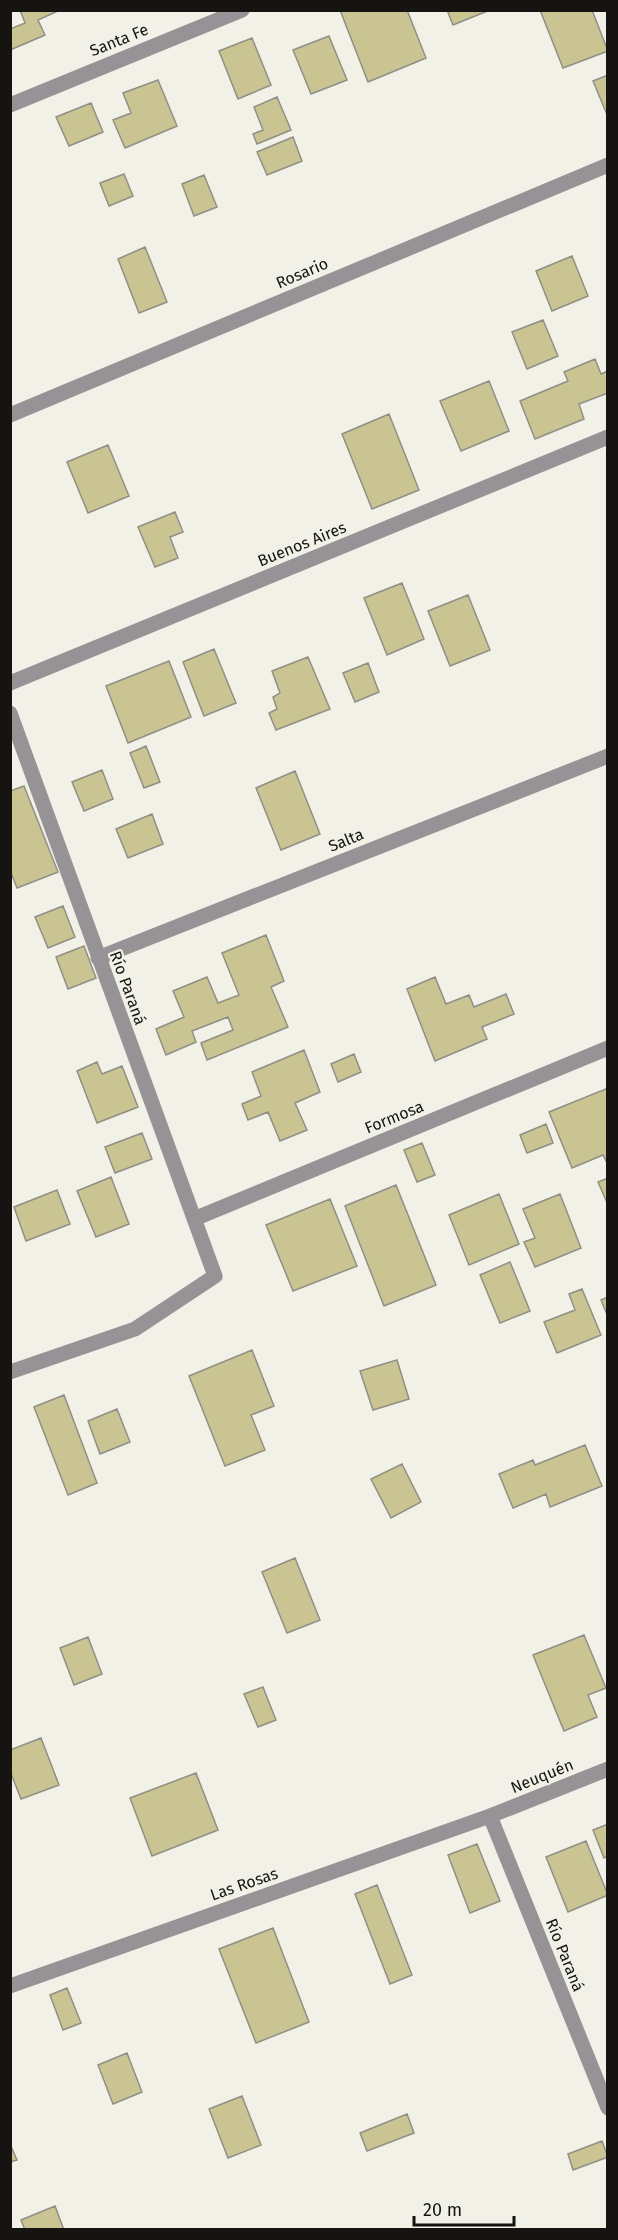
<svg xmlns="http://www.w3.org/2000/svg" width="618" height="2240" viewBox="0 0 618 2240" font-family="'Fira Sans',sans-serif">
	<style>
		.building { fill: #c9c491; stroke: #908f86; stroke-width: 1.5 }
		.lines { fill: none; stroke-linecap: round; stroke-linejoin: round }
		.minor { stroke: #969396; stroke-width: 15 }
		.labels { text-anchor: middle; dominant-baseline: central; stroke-width: 4.5; stroke-linejoin: round; paint-order: stroke }
		.street-label { font-size: 16px; fill: #151411; stroke: #f1f1e7 }
	</style>
	<rect width="100%" height="100%" fill="#f1f1e7"/>
	<!-- building -->
	<path class="building" d="M20 10H60L38 20 45 35 10 50V29L25 23Z
		M340 10H407L426 58 368 82Z
		M447 10H490L453 25Z
		M540 10H592L608 51 563 68Z
		M329 36 347 80 311 94 293 50Z
		M252 38 271 85 238 99 219 51Z
		M608 75V117L593 81Z
		M158 80 177 126 125 148 113 120 131 113 123 93Z
		M277 97 291 130 257 144 253 134 263 130 254 107Z
		M91 103 103 132 69 146 56 117Z
		M293 137 302 161 267 175 257 152Z
		M124 174 133 196 109 206 100 183Z
		M204 175 217 207 194 216 182 184Z
		M145 247 167 302 139 313 118 259Z
		M572 256 588 296 552 311 536 271Z
		M543 320 558 356 527 369 512 332Z
		M595 359 601 374 608 371V393L579 404 584 419 535 439 520 401 568 381 564 372Z
		M489 381 509 431 461 451 440 401Z
		M389 414 419 490 372 509 342 434Z
		M108 445 129 496 88 513 67 462Z
		M175 512 183 532 170 537 178 558 155 567 138 527Z
		M402 583 424 639 387 655 364 598Z
		M468 595 490 650 450 666 428 611Z
		M214 649 236 703 204 716 183 662Z
		M308 657 330 709 276 730 269 713 277 709 273 697 280 693 272 671Z
		M169 661 191 717 128 743 106 686Z
		M368 663 379 692 355 702 343 673Z
		M146 746 160 782 144 788 130 753Z
		M102 770 113 799 84 811 72 782Z
		M295 771 320 834 281 850 256 788Z
		M24 786 58 872 17 888 10 870V791Z
		M152 814 163 844 128 858 116 829Z
		M63 906 75 937 48 948 35 917Z
		M266 935 284 981 271 987 288 1027 207 1060 201 1043 233 1030 228 1017 192 1031 196 1042 166 1055 156 1029 184 1017 173 991 207 977 218 1003 239 995 222 953Z
		M84 946 96 978 68 989 56 957Z
		M435 977 446 1004 469 995 474 1007 506 994 514 1014 482 1027 487 1039 435 1061 407 989Z
		M304 1050 320 1092 295 1103 307 1130 280 1141 268 1112 248 1120 242 1104 261 1096 252 1072Z
		M354 1054 361 1072 338 1082 331 1064Z
		M97 1062 102 1074 122 1066 138 1107 97 1123 77 1071Z
		M608 1088V1165L603 1155 572 1168 549 1112Z
		M546 1124 553 1143 527 1153 520 1135Z
		M142 1133 152 1159 115 1173 105 1147Z
		M422 1143 435 1175 417 1182 404 1150Z
		M111 1177 129 1224 96 1237 77 1191Z
		M608 1178V1205L598 1182Z
		M396 1185 436 1285 384 1306 345 1206Z
		M57 1190 70 1224 26 1241 14 1207Z
		M499 1194 519 1244 469 1265 449 1215Z
		M560 1194 581 1248 535 1267 524 1242 535 1238 523 1209Z
		M330 1199 357 1266 293 1291 266 1225Z
		M510 1262 530 1311 500 1323 480 1275Z
		M582 1289 601 1335 557 1353 544 1322 575 1310 569 1294Z
		M608 1297V1317L601 1300Z
		M252 1350 274 1406 251 1415 265 1450 225 1466 189 1376Z
		M397 1360 409 1399 373 1410 360 1371Z
		M64 1395 97 1483 68 1495 34 1407Z
		M117 1409 130 1442 100 1454 88 1421Z
		M585 1445 602 1486 550 1507 546 1494 513 1508 499 1474 533 1460 535 1465Z
		M402 1464 421 1502 391 1518 371 1479Z
		M295 1558 320 1620 287 1633 262 1572Z
		M584 1635 606 1688 588 1695 597 1717 564 1731 533 1655Z
		M88 1637 102 1674 74 1685 60 1648Z
		M263 1687 276 1720 258 1727 244 1694Z
		M41 1738 59 1785 21 1799 10 1771V1750Z
		M196 1773 218 1830 152 1856 130 1798Z
		M608 1824V1856L604 1858 593 1830Z
		M586 1841 608 1895 568 1912 546 1857Z
		M477 1844 500 1901 470 1913 448 1855Z
		M377 1885 412 1975 390 1984 355 1894Z
		M273 1928 309 2022 256 2043 219 1949Z
		M67 1988 81 2023 63 2030 50 1995Z
		M127 2053 142 2092 113 2104 98 2065Z
		M242 2096 261 2145 228 2158 209 2109Z
		M407 2114 414 2133 367 2151 360 2133Z
		M602 2141 608 2157 573 2170 568 2154Z
		M10 2144 17 2160 10 2162Z
		M55 2206 64 2230H25L21 2220Z"/>
	<g class="lines">
		<!-- minor -->
		<path class="minor" d="M10 105 242 10
			M10 415 608 165
			M10 683 608 437
			M10 713 215 1276 135 1329 10 1372
			M98 958 608 756
			M194 1219 608 1048
			M490 1816 608 2108
			M10 1986 490 1816 608 1769"/>
	</g>
	<g class="labels">
		<!-- street labels -->
		<g class="street-label">
			<text transform="translate(119 40) rotate(-22)">Santa Fe</text>
			<text transform="translate(302 273) rotate(-23)">Rosario</text>
			<text transform="translate(302 544) rotate(-22)">Buenos Aires</text>
			<text transform="translate(346 840) rotate(-22)">Salta</text>
			<text transform="translate(128 988) rotate(70)">Río Paraná</text>
			<text transform="translate(394 1117) rotate(-22)">Formosa</text>
			<text transform="translate(542 1776) rotate(-22)">Neuquén</text>
			<text transform="translate(244 1884) rotate(-19)">Las Rosas</text>
			<text transform="translate(565 1955) rotate(68)">Río Paraná</text>
		</g>
	</g>
	<!-- border -->
	<rect width="618" height="2240" fill="none" stroke="#151411" stroke-width="24"/>
	<!-- scale -->
	<path d="M414 2216v9h100v-9" fill="none" stroke="#151411" stroke-width="3"/>
	<text x="423" y="2216" font-size="18" fill="#151411" stroke="#f1f1e7" stroke-width="4.5" paint-order="stroke">20 m</text>
</svg>
